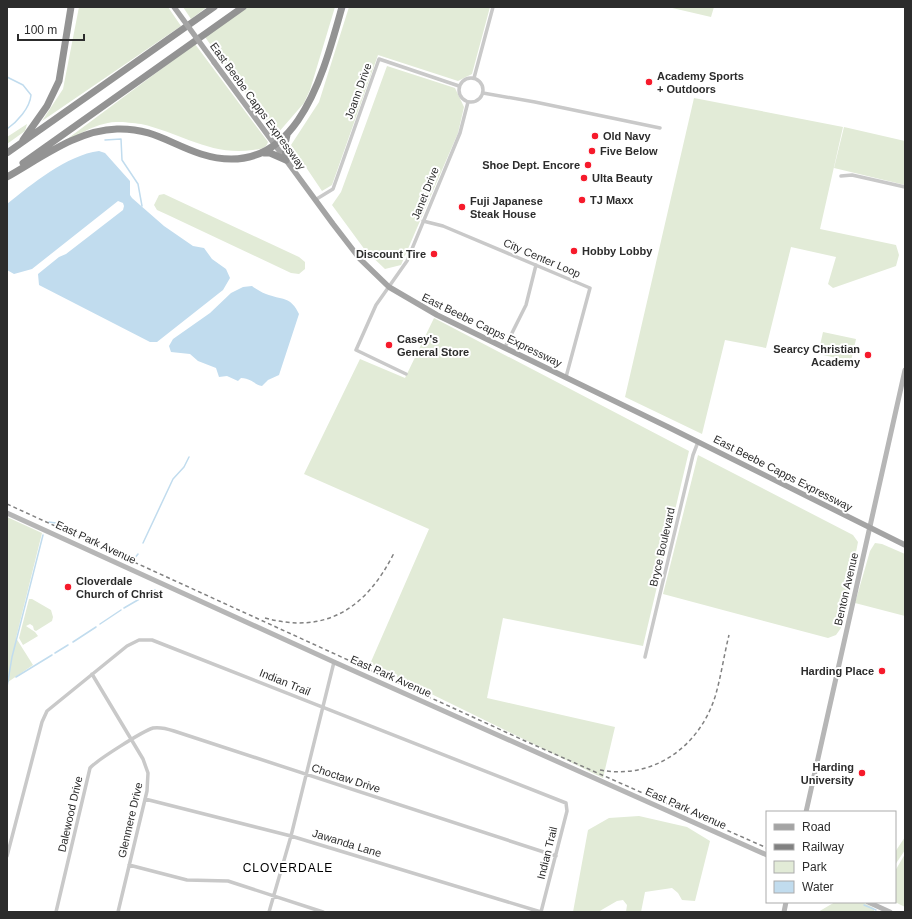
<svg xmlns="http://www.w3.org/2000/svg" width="912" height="919" viewBox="0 0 912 919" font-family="Arial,sans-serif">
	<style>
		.green { fill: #e2ebd7 }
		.water { fill: #c1dcee }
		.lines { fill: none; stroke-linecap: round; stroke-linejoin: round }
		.stream { stroke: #c1dcee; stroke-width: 1.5 }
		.street { stroke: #c9c9c9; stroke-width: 3.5 }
		.secondary { stroke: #b6b6b6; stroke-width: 5 }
		.primary { stroke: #a4a4a4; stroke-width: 5.5 }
		.highway { stroke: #939393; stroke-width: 7 }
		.rail { stroke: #818181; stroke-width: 1.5; stroke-dasharray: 4 3; stroke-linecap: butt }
		.primary-bridge { stroke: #a4a4a4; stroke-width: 5.5 }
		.poi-dot { fill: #f61a2b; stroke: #fff; stroke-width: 1.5 }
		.labels { text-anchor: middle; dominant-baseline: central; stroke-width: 4; stroke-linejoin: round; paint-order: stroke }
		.poi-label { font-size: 11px; font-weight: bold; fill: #2c2c2c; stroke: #fff; text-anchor: start }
		.street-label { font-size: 11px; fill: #2c2c2c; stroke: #fff }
		.neighbourhood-label { font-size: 12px; letter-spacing: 1px; fill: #000; stroke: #fff }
	</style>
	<rect width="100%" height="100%" fill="#fff"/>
	<!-- green -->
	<path class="green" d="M79 7H168L181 26 42 121 63 89Z
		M183 7H207L191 19Z
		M247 7H335L310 90 304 103 278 133 272 130 205 37Z
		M349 7H490L472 74 458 81 378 55 332 185 322 191 291 145 319 102Z
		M668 7H714L711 17Z
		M195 44 268 142C266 149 260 149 253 150 210 156 181 133 141 124 134 123 124 122 116 122 94 123 73 138 55 148Z
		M387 66 455 88 464 107 458 133 401 265 385 269 365 250 332 205 341 192Z
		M694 98 843 127 820 229 896 245 899 255 896 266 833 288 828 284 836 257 791 247 766 348 725 340 702 434 625 397Z
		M27 124 25 131 7 144V137Z
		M844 127 905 141V185L834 168Z
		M164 194 299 257 305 262V269L299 274 291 273 168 215 157 210 154 205 159 195Z
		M434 318 689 451 643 646 503 618 487 698 615 727 603 778 370 664 429 529 304 474 360 359 405 378Z
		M823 332 856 339 851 361 818 354Z
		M698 455 853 535 858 542 841 628 836 635 828 638 663 594Z
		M7 517 42 533 16 638 33 665 8 682 7 685Z
		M875 543 882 544 905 554V616L855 603 870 551Z
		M29 599H32L51 610 53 617 52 621 36 631 34 630 33 626 30 624 26 626 35 632 38 636 23 645 19 638Z
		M639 816 687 827 710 841 695 901 682 900 678 893 672 888 645 892 641 912H626L627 905 623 900 617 901 598 912H573L588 830 609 818Z
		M905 837V850L895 865V852Z
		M905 854V907L895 902V871Z
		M835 902H862L874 908V912H818Z"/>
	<!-- water -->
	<path class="water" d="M99 151 105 153 130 181V195L132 198 164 226 193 246 204 248 212 259 226 269 230 278 223 290 157 342H150L39 285 38 274 59 257 66 254 123 210 124 206 123 203 118 201 32 269 14 274 7 270V204C32 184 67 155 99 151Z
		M252 286C256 289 261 292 266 294 281 300 291 296 299 314L279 375 268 380 262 386C255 385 253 379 241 378L238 381 227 376 219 377 216 368 198 361 190 354 171 352 169 346 173 339 210 313 231 293 243 287Z"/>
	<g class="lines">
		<!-- stream -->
		<path class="stream" d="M7 77 23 85 31 95C30 108 17 122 7 129
			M105 140 121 139 122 160 138 184 142 206
			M49 522 56 523
			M143 543 173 479 184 467 189 457
			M115 551 134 559 138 554
			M124 608 155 590
			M100 624 121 610
			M73 642 96 627
			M55 653 68 645
			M16 677 52 655
			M7 687 12 657 43 535
			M905 704V712
			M864 905 876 910"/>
		<!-- street -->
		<path class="street" d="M459 90a12 12 0 1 1 24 0a12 12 0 1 1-24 0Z
			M474 78 493 7
			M483 93 535 102 660 128
			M841 176 852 175 905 187
			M315 200 333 189 379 59 459 86
			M423 221 443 226 590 288 566 377
			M505 347 526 305 536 265
			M406 374 356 350 376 305 407 261 460 133 468 102
			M645 657 693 455 698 442
			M92 674 143 759 148 773 147 791 118 912
			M145 799 291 836 541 912
			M7 856 42 722 47 711 127 646 139 640H152L566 803 567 811 541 912
			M129 865 187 880 228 881 323 912
			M56 912 90 768C97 760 143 731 153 728 160 727 168 729 174 731L556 856
			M269 912 291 836 334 662"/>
		<!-- secondary -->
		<path class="secondary" d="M7 513 334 662 767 855
			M806 812 905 370
			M868 902 890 912
			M784 912 786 902"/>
		<!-- primary -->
		<path class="primary" d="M214 62 333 224 360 259 389 287 437 315 668 427 905 545"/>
		<!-- highway -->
		<path class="highway" d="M23 140 47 106 59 81 71 7
			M7 153 214 7
			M264 153H270L286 160
			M286 160 285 144 287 135
			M23 163 243 7
			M7 177C41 158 77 130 117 129 153 128 170 144 201 154 296 184 323 75 342 7"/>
		<!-- rail -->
		<path class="rail" d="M7 504 523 740 767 848
			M265 618C327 635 367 607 394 553
			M600 770C653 780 699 747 715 697 721 677 724 655 729 635"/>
		<!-- primary-bridge -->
		<path class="primary-bridge" d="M174 7 214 62"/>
	</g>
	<!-- markers -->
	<g class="poi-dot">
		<circle cx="649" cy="82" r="4"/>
		<circle cx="595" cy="136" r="4"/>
		<circle cx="592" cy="151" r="4"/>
		<circle cx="588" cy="165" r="4"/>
		<circle cx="584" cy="178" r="4"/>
		<circle cx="582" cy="200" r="4"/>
		<circle cx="462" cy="207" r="4"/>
		<circle cx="574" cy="251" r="4"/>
		<circle cx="434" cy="254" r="4"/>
		<circle cx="389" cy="345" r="4"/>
		<circle cx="868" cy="355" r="4"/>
		<circle cx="68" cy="587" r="4"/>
		<circle cx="882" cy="671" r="4"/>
		<circle cx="862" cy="773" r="4"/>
	</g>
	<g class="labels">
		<!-- poi labels -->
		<g class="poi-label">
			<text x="657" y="76">Academy Sports<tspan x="657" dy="13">+ Outdoors</tspan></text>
			<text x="603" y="136">Old Navy</text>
			<text x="600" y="151">Five Below</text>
			<text x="580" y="165" text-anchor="end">Shoe Dept. Encore</text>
			<text x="592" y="178">Ulta Beauty</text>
			<text x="590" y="200">TJ Maxx</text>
			<text x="470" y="201">Fuji Japanese<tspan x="470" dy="13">Steak House</tspan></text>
			<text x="582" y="251">Hobby Lobby</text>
			<text x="426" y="254" text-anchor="end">Discount Tire</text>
			<text x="397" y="339">Casey's<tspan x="397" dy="13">General Store</tspan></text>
			<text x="860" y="349" text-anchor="end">Searcy Christian<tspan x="860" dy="13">Academy</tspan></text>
			<text x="76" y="581">Cloverdale<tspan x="76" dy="13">Church of Christ</tspan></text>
			<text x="874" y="671" text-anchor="end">Harding Place</text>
			<text x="854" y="767" text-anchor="end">Harding<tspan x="854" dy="13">University</tspan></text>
		</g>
		<!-- street labels -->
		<g class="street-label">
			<text transform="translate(358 91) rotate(-70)">Joann Drive</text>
			<text transform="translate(258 106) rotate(54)">East Beebe Capps Expressway</text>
			<text transform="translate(425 193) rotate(-68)">Janet Drive</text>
			<text transform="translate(542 258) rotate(23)">City Center Loop</text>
			<text transform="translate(492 330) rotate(26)">East Beebe Capps Expressway</text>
			<text transform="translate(783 473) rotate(27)">East Beebe Capps Expressway</text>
			<text transform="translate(96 542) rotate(25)">East Park Avenue</text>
			<text transform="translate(662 547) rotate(-77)">Bryce Boulevard</text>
			<text transform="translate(846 589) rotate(-77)">Benton Avenue</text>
			<text transform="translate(391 676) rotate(24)">East Park Avenue</text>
			<text transform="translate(285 682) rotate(22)">Indian Trail</text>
			<text transform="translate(346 778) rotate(18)">Choctaw Drive</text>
			<text transform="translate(686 808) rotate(24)">East Park Avenue</text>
			<text transform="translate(70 814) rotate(-77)">Dalewood Drive</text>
			<text transform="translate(130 820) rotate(-77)">Glenmere Drive</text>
			<text transform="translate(347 843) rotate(17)">Jawanda Lane</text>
			<text transform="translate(547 853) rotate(-76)">Indian Trail</text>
		</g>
		<!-- neighbourhood labels -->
		<g class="neighbourhood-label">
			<text x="288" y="868">CLOVERDALE</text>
		</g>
	</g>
	<!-- border -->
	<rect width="912" height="919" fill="none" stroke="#2c2c2c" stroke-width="16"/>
	<!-- legend -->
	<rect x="766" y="811" width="130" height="92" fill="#ffffff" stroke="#ababab"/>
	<rect x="774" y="824" width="20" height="6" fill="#a4a4a4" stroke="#ababab"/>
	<text x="802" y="831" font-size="12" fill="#2c2c2c">Road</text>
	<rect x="774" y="844" width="20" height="6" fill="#818181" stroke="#ababab"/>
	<text x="802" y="851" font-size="12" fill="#2c2c2c">Railway</text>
	<rect x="774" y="861" width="20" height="12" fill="#e2ebd7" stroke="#ababab"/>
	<text x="802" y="871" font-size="12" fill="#2c2c2c">Park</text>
	<rect x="774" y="881" width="20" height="12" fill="#c1dcee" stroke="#ababab"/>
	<text x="802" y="891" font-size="12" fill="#2c2c2c">Water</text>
	<!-- scale -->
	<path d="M18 34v6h66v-6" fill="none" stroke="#2c2c2c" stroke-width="2"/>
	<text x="24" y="34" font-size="12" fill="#2c2c2c" stroke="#ffffff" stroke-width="3" paint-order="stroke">100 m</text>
</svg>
